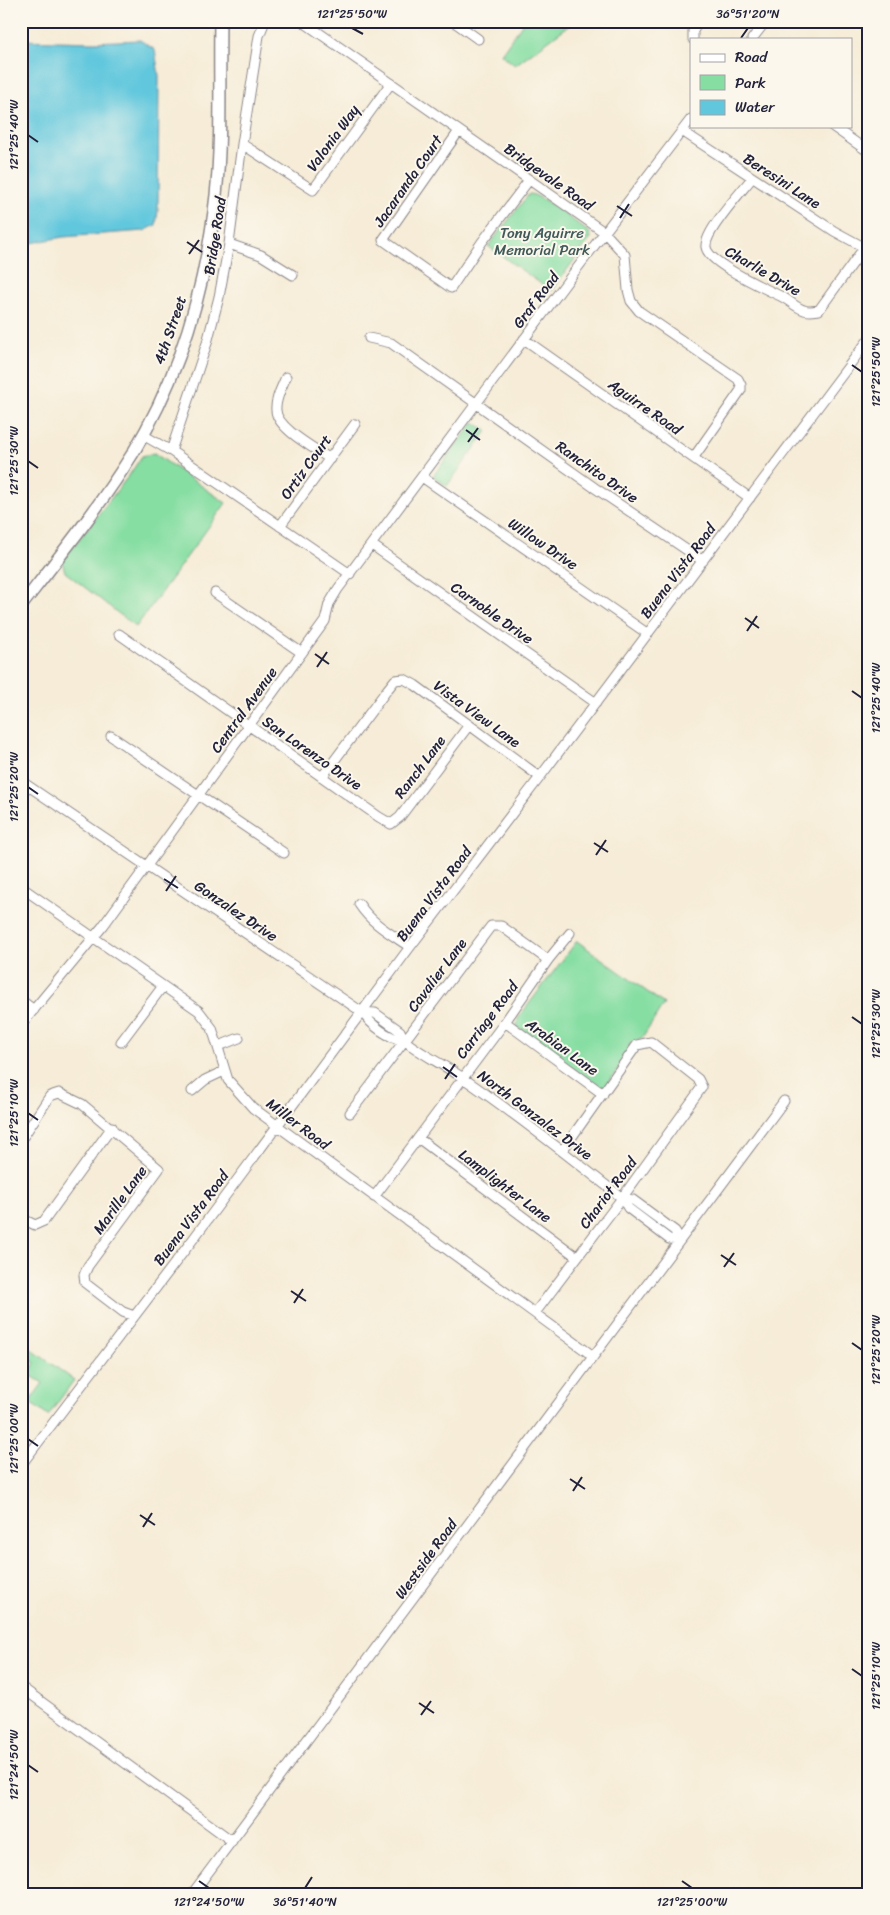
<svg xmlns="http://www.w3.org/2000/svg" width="890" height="1915" viewBox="0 0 890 1915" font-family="Sriracha,sans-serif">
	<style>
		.green { fill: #86dea3; stroke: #54806f }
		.water { fill: #60c7dd; stroke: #41748c }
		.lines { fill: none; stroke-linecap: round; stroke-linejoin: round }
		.minor-casing { stroke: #8c8789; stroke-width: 11 }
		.major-casing { stroke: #8c8789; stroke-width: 14 }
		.minor { stroke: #fff; stroke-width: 9 }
		.major { stroke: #fff; stroke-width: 11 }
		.ticks { fill: none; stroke: #22223b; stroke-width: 2 }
		.labels { text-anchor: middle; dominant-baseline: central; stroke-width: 4; stroke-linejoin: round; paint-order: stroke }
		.street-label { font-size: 15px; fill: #22223b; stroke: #fbf7ec }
		.park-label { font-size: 15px; fill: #405a5a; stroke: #fbf7ec }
		.neatline { fill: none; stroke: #22223b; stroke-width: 2 }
		.ticks-label { font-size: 12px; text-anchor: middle; fill: #22223b }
	</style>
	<rect width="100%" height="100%" fill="#fbf7ec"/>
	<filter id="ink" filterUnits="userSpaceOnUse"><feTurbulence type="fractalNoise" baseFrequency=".02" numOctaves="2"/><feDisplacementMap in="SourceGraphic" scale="10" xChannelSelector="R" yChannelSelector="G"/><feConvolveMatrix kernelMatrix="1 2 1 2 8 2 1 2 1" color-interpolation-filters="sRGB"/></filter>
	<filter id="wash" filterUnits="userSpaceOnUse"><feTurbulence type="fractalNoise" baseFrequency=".0096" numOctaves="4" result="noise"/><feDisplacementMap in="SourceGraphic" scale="20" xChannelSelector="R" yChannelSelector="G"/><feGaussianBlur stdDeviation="1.12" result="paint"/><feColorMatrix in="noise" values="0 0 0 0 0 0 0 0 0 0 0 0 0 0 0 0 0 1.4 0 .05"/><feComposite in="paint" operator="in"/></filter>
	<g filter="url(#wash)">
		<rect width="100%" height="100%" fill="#f6ecd7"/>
		<!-- green -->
		<path class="green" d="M524 21H575L515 65 501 54Z
			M529 194C542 194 577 224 590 233L591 238 551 291 488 246Z
			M474 422 487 431 447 486 433 476Z
			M154 453 226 503 136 627 65 572 62 561 130 474 142 456Z
			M577 941 664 1004 643 1037 630 1044 624 1061 603 1090 517 1027 518 1018Z
			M24 1344 74 1380 48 1416 29 1402 43 1383 28 1374 35 1363 21 1353Z"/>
		<!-- water -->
		<path class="water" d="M21 40 93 42 140 40 155 50 159 76 158 210 156 225 144 231 63 237 21 245Z"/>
	</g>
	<g filter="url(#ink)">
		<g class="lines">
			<defs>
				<path id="minor" d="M302 21 604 232 625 255 628 290 631 301 639 311 738 379 741 385V390L694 457
					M453 21 478 39
					M693 39V31L699 21
					M752 39 762 26
					M832 126 869 152
					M459 131 383 240 451 288 482 242 529 180
					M682 131 834 231 869 250
					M242 144 313 190 391 83
					M752 178C742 191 704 232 706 247 708 264 769 290 784 298 791 302 797 308 804 310 809 312 813 311 819 310L869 241
					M229 244 261 255 293 275
					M369 338 391 343 595 488 703 561
					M524 339 750 498
					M286 377C282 387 275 399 276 410 276 428 316 449 330 459
					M143 435 171 451 350 574
					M171 451 207 343 219 297 229 244 242 144 259 36 265 21
					M422 477 648 634
					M280 526 355 424
					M372 545 596 703
					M215 593 302 653
					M119 634 379 817 391 824 400 817 469 725
					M111 736 284 853
					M322 777 387 690 395 680 404 679 415 685 540 777
					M21 781 362 1012C372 1026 388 1038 405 1041L400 1031 375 1013 362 1012
					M21 887 199 1011 212 1028 228 1080 253 1108 589 1353 592 1358
					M359 904C372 924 391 934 410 947
					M21 1000 34 1010
					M505 1022 603 1094
					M21 1025 103 926 325 621 329 604 338 589 572 275 691 119
					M405 1041C423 1055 444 1065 463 1078 518 1116 570 1157 622 1198
					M121 1042 163 986
					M219 1046 239 1038
					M192 1091 205 1080 224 1071
					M350 1113 491 926H501L548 960
					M418 1138 577 1257
					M21 1140 50 1096 59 1093 82 1104 159 1169 88 1266 84 1275 85 1283 123 1312 134 1316
					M374 1197 505 1022 548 960 570 933
					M622 1198 633 1200 675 1231 680 1240 669 1239 628 1208Z
					M21 1218 35 1225 44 1221 112 1127
					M535 1313 622 1198 702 1087 698 1079 651 1042 637 1045 562 1151
					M21 1465 194 1238 410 947 540 777 869 339
					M21 1687 232 1841
					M192 1894 784 1101"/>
				<path id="major" d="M21 606C60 556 100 506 133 453 180 375 206 285 216 195 222 138 219 79 220 21"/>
			</defs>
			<!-- minor casing -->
			<use href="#minor" class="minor-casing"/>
			<!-- major casing -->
			<use href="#major" class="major-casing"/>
			<!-- minor -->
			<use href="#minor" class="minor"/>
			<!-- major -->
			<use href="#major" class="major"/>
		</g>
	</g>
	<!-- ticks -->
	<path class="ticks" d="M352 28 363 34M741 38 748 28M28 135 38 142M617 206 632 216M620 218 629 204M187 242 202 252M189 254 199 240M852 365 862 372M466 430 480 440M468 442 478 428M28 461 38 468M745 618 759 628M747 631 757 616M315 654 329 664M317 667 327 652M852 691 862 698M28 787 38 794M594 843 608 852M596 855 606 840M164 879 178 888M166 891 176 876M852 1017 862 1024M443 1067 457 1077M445 1079 455 1064M28 1113 38 1120M721 1255 736 1265M724 1267 734 1253M291 1291 306 1301M294 1303 303 1289M852 1343 862 1350M28 1439 38 1446M570 1479 585 1489M573 1491 582 1477M140 1515 155 1525M143 1527 152 1513M852 1669 862 1676M419 1703 434 1713M421 1715 431 1701M28 1765 38 1772M199 1881 209 1888M682 1881 692 1888M305 1888 312 1877"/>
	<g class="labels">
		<!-- street labels -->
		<g class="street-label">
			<text transform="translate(333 138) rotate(-54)">Valonia Way</text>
			<text transform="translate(549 177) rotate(35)">Bridgevale Road</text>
			<text transform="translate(408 181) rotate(-55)">Jacaranda Court</text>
			<text transform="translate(782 181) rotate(33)">Beresini Lane</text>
			<text transform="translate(215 236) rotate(-81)">Bridge Road</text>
			<text transform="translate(763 271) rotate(30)">Charlie Drive</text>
			<text transform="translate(536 300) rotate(-53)">Graf Road</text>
			<text transform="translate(170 330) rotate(-71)">4th Street</text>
			<text transform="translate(645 407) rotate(35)">Aguirre Road</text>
			<text transform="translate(306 467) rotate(-54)">Ortiz Court</text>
			<text transform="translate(597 472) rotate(35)">Ranchito Drive</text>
			<text transform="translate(543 544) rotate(34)">Willow Drive</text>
			<text transform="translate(678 571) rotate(-53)">Buena Vista Road</text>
			<text transform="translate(492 613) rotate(35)">Carnoble Drive</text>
			<text transform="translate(244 710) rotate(-54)">Central Avenue</text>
			<text transform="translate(477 714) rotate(36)">Vista View Lane</text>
			<text transform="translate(312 753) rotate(35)">San Lorenzo Drive</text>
			<text transform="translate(420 767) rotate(-53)">Ranch Lane</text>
			<text transform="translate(434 894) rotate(-53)">Buena Vista Road</text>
			<text transform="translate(236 911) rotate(34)">Gonzalez Drive</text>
			<text transform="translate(437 975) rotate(-53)">Cavalier Lane</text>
			<text transform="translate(487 1020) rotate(-53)">Carriage Road</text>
			<text transform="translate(562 1047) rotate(36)">Arabian Lane</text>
			<text transform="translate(535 1115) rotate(37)">North Gonzalez Drive</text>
			<text transform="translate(298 1124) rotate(37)">Miller Road</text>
			<text transform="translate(505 1186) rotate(37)">Lamplighter Lane</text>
			<text transform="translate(608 1193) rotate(-53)">Chariot Road</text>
			<text transform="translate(120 1200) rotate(-54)">Marille Lane</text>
			<text transform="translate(191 1218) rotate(-53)">Buena Vista Road</text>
			<text transform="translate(426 1559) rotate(-54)">Westside Road</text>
		</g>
		<!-- park labels -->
		<g class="park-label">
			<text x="542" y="233">Tony Aguirre<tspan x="542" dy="17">Memorial Park</tspan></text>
		</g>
	</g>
	<!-- margin -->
	<rect width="890" height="1915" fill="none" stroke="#fbf7ec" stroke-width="55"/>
	<!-- legend -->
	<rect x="690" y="38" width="162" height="90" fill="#fbf7ec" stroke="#a4a2a5"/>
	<rect x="700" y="54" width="25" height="8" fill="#ffffff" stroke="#a4a2a5"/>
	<text x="735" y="62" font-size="15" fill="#22223b">Road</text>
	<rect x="700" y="75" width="25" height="15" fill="#86dea3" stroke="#a4a2a5"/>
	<text x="735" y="88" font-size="15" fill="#22223b">Park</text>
	<rect x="700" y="100" width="25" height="15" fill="#60c7dd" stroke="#a4a2a5"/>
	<text x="735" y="112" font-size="15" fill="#22223b">Water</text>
	<rect x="28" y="28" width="834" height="1860" class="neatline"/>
	<g class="ticks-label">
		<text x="352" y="18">121°25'50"W</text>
		<text x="748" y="18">36°51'20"N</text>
		<text transform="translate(14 135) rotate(-90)" y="4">121°25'40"W</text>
		<text transform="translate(876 372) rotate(-90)" y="4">121°25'50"W</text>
		<text transform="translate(14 461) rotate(-90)" y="4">121°25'30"W</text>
		<text transform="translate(876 698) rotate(-90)" y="4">121°25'40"W</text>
		<text transform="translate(14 787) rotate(-90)" y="4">121°25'20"W</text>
		<text transform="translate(876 1024) rotate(-90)" y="4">121°25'30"W</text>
		<text transform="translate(14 1113) rotate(-90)" y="4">121°25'10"W</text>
		<text transform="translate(876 1350) rotate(-90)" y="4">121°25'20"W</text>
		<text transform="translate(14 1439) rotate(-90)" y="4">121°25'00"W</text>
		<text transform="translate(876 1676) rotate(-90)" y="4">121°25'10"W</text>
		<text transform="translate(14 1765) rotate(-90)" y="4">121°24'50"W</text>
		<text x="209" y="1906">121°24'50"W</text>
		<text x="305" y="1906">36°51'40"N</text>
		<text x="692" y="1906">121°25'00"W</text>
	</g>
</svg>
